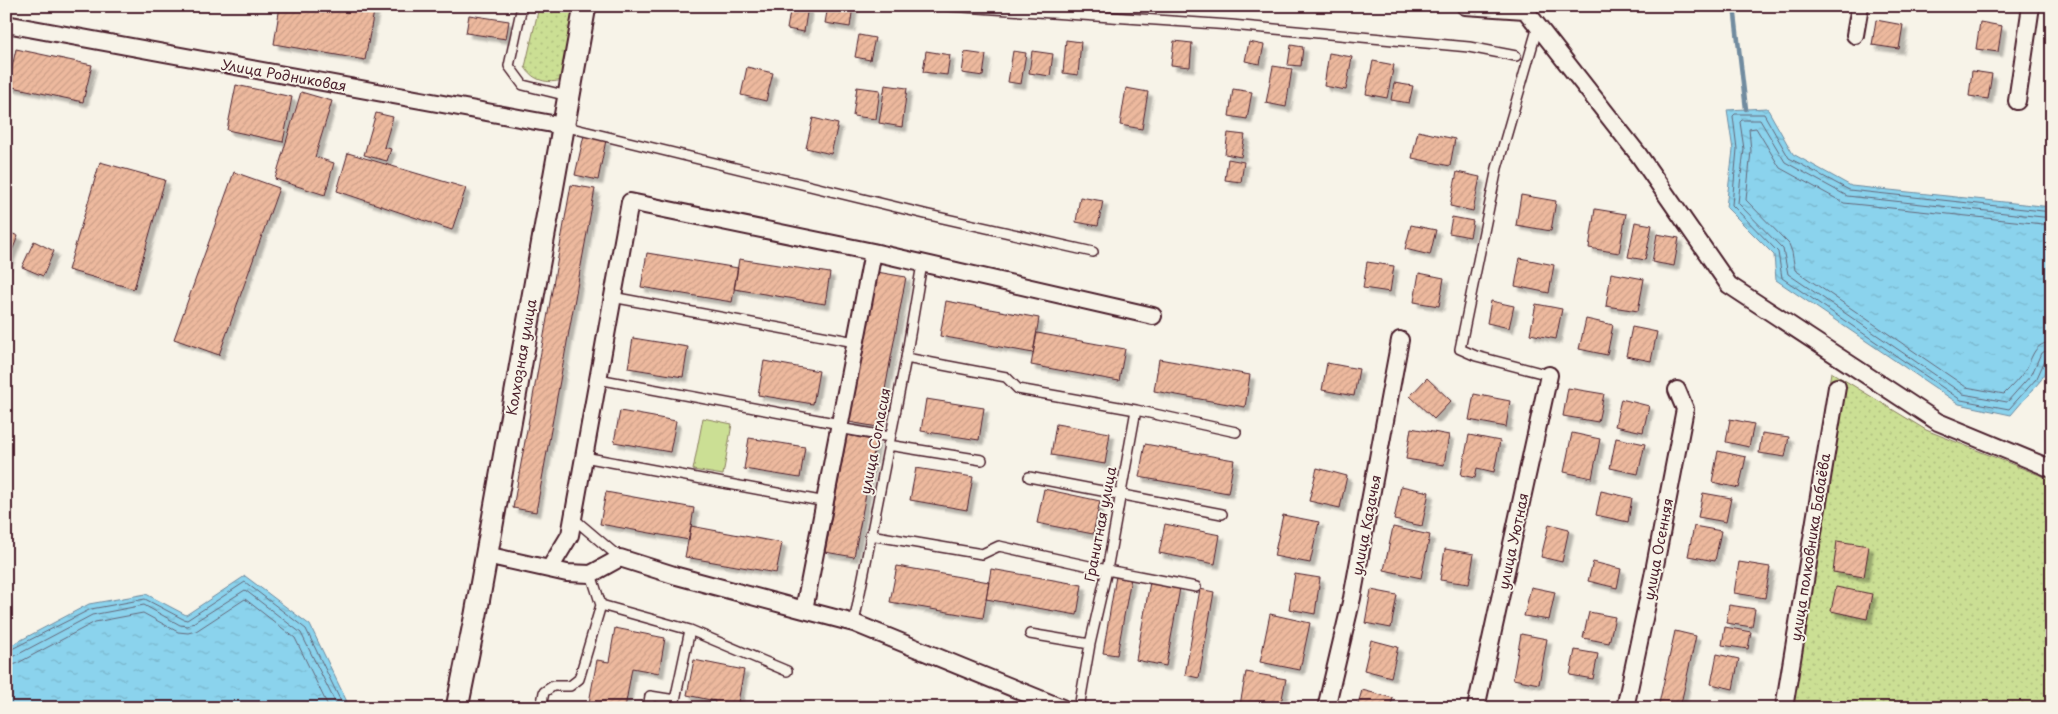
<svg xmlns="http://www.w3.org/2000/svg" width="2058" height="714" viewBox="0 0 2058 714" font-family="'Playpen Sans',sans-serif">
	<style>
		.grass { fill: url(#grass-dots); stroke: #8a7f60 }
		.pitch { fill: #cbdf94; stroke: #8a7f60 }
		.water { fill: url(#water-ripples); stroke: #718b9f }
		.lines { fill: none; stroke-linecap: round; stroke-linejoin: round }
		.shore { stroke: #646779; stroke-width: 1 }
		.stream { stroke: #718b9f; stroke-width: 4.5 }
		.building { fill: url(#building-hatch); stroke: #4a1f2b; filter: url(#shadow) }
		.service-casing { stroke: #4a1f2b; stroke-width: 12 }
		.minor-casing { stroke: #4a1f2b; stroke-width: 20 }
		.tertiary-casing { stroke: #4a1f2b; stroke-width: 25 }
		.service { stroke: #f7f3e8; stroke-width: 9 }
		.minor { stroke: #f7f3e8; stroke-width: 16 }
		.tertiary { stroke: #f7f3e8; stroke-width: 21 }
		.labels { text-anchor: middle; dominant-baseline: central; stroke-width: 4; stroke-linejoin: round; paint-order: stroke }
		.street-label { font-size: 14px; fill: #4a1f2b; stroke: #f7f3e8 }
	</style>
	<defs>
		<pattern id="grass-dots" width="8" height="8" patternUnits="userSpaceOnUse" patternTransform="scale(1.25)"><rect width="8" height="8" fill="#cbdf94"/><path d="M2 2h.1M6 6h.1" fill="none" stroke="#b0bf80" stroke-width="1.8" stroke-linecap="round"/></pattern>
		<pattern id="water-ripples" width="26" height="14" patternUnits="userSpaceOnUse" patternTransform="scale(1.25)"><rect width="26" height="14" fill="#8bd3ed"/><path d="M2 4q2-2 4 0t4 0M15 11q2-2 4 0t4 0" fill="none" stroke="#79b5cb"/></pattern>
		<pattern id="building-hatch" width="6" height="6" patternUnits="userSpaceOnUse" patternTransform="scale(1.25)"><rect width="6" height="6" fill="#edb99e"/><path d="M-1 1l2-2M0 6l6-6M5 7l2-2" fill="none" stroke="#cd9f88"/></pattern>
		<filter id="shadow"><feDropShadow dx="4.5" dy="4.5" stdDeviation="1" flood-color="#0004"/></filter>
	</defs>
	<rect width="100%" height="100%" fill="#f7f3e8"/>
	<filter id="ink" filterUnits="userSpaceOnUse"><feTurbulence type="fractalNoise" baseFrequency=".02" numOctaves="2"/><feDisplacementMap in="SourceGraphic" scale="10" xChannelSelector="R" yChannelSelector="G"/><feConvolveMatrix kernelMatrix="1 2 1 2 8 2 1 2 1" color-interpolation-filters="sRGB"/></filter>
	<g filter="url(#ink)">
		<!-- grass -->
		<path class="grass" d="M577 6 562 80C548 84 533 81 525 67L539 7Z
			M1831 372 1926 430 2052 480V708H1776Z"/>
		<!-- pitch -->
		<path class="pitch" d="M703 418 732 424 723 475 693 470Z"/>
		<!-- water -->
		<path class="water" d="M1767 108 1793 154 1851 186 2052 207V356L2041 380 2011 415 1959 404 1776 280 1774 255 1726 207 1733 150 1727 110Z
			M245 576 310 625 350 708H6V648L89 604 146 594 186 615Z"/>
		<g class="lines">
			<!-- shore -->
			<path class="shore" d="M2052 212 1849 190 1789 158 1764 114H1735L1733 116 1737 149 1732 205 1778 252 1782 278 1961 400 2009 409 2037 378 2046 358 2052 356
				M2052 218 1847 196 1785 162 1760 120H1742L1740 122 1744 149 1738 203 1783 249 1788 274 1963 394 2007 402 2032 374 2041 353 2052 349
				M2052 225 1844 203 1780 168 1756 128 1749 129 1751 151 1746 200 1789 244 1792 252 1795 270 1966 387 2004 394C2011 387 2020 378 2026 369 2033 356 2034 343 2052 342
				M6 652 91 609 145 599 183 619 187 620 245 582 306 629 344 708
				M6 658 13 657 92 615 144 605 180 625 188 626 245 590 301 633 338 708
				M6 666 16 664 95 622 143 613 178 632 188 633 196 631 245 599 295 638 329 708"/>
			<!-- stream -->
			<path class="stream" d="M1734 6 1746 109"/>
		</g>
		<!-- building -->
		<path class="building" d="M280 6H375L365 60 274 44Z
			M791 6H808L804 32 787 29Z
			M828 6H853L850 27 825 23Z
			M469 15 509 21 506 39 466 33Z
			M1876 20 1903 25 1899 49 1872 45Z
			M1980 22 2002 26 1998 52 1976 49Z
			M859 35 875 38 870 60 855 57Z
			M1066 40 1081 42 1078 75 1063 73Z
			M1174 41 1192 43 1190 67 1171 65Z
			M1249 42 1264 45 1260 64 1245 61Z
			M1291 45 1303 47 1301 66 1288 65Z
			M16 49 92 65 83 102 8 86Z
			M926 51 950 55 947 75 923 72Z
			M1013 51 1026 53 1021 84 1008 82Z
			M1032 51 1053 54 1050 76 1029 73Z
			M965 52 986 55 983 76 962 73Z
			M1329 53 1352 57 1346 90 1324 86Z
			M1373 61 1394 65 1387 98 1366 94Z
			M1273 66 1292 69 1286 107 1266 103Z
			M747 67 773 73 766 101 741 95Z
			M1972 71 1992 74 1988 99 1969 96Z
			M1394 83 1413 86 1409 103 1391 100Z
			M236 85 292 97 283 142 227 130Z
			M885 85 907 88 902 127 879 123Z
			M857 87 880 90 876 119 853 116Z
			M1126 88 1148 92 1142 129 1120 125Z
			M1233 89 1252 92 1247 119 1229 116Z
			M301 92 332 101 315 157 334 163 325 195 275 179Z
			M376 113 393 117 384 147 391 149 387 161 364 155Z
			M813 118 838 124 831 154 806 148Z
			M1418 131 1455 139 1450 166 1412 158Z
			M1228 133 1245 135 1241 157 1225 154Z
			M584 135 606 140 598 180 575 175Z
			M348 153 466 188 452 230 337 191Z
			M1228 159 1244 162 1241 182 1225 180Z
			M100 162 165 180 134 289 68 270Z
			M234 172 279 188 219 355 174 339Z
			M1457 172 1480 177 1473 211 1450 206Z
			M571 185 595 189 536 512 513 508Z
			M1521 195 1556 201 1551 231 1516 225Z
			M1080 197 1103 201 1098 226 1076 222Z
			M1595 209 1626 214 1619 253 1589 248Z
			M1452 217 1473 221 1470 237 1449 233Z
			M1635 222 1652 225 1645 260 1628 257Z
			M1411 225 1436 230 1430 255 1405 249Z
			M6 231 18 236 6 266Z
			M1657 234 1679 238 1674 266 1652 262Z
			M34 241 54 251 43 276 22 267Z
			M647 253 738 268 732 302 641 287Z
			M1520 258 1554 265 1549 293 1515 286Z
			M739 259 830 273 825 304 734 289Z
			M1367 262 1394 266 1390 292 1363 288Z
			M877 272 906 277 878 427 849 422Z
			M1419 273 1444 278 1439 306 1414 302Z
			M1611 273 1644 279 1638 311 1606 306Z
			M946 301 1039 318 1033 353 940 336Z
			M1491 301 1514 306 1509 328 1487 323Z
			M1536 304 1562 309 1556 339 1530 334Z
			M1586 319 1613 325 1607 355 1579 349Z
			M1632 327 1657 332 1651 361 1626 356Z
			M1037 333 1125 349 1119 381 1031 365Z
			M633 338 688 347 683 377 628 368Z
			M1159 359 1250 375 1245 407 1154 391Z
			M764 361 819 371 813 404 758 395Z
			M1327 363 1359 369 1354 396 1322 390Z
			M1427 378 1451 401 1434 419 1410 396Z
			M1568 388 1604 394 1598 422 1563 416Z
			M1474 394 1510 401 1506 427 1469 420Z
			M926 399 984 408 979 440 921 431Z
			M1621 399 1649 406 1643 432 1615 426Z
			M620 411 676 421 670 452 614 442Z
			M1730 419 1754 424 1749 447 1726 442Z
			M1056 424 1110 433 1105 464 1051 455Z
			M1411 428 1449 435 1444 465 1406 459Z
			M1572 433 1600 439 1592 478 1564 472Z
			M1762 433 1789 437 1785 457 1759 453Z
			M847 435 876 441 854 557 825 552Z
			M1469 435 1500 441 1494 472 1477 468 1475 478 1461 475Z
			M749 438 805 447 800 478 744 469Z
			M1616 438 1645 444 1638 474 1610 468Z
			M1145 444 1234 460 1228 493 1139 477Z
			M1718 451 1746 457 1739 488 1712 482Z
			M916 468 973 477 967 510 910 500Z
			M1317 468 1347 476 1340 508 1309 501Z
			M1401 486 1429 492 1422 526 1394 520Z
			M1044 489 1100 501 1093 534 1037 523Z
			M1601 491 1632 498 1628 522 1596 515Z
			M606 492 694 508 689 540 600 524Z
			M1703 493 1731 498 1726 522 1698 517Z
			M1283 515 1319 522 1310 563 1274 556Z
			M1165 524 1220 535 1215 564 1159 553Z
			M1549 524 1569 529 1562 562 1541 557Z
			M691 526 782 543 776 573 685 557Z
			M1694 526 1721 531 1715 561 1688 556Z
			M1393 527 1430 535 1421 578 1384 570Z
			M1837 541 1869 546 1864 577 1833 572Z
			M1445 549 1474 554 1469 584 1440 580Z
			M1593 562 1621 569 1617 588 1588 581Z
			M1739 562 1770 567 1765 598 1734 593Z
			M897 566 989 582 983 618 890 602Z
			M991 569 1082 585 1077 615 986 599Z
			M1295 574 1320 578 1315 614 1289 609Z
			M1116 576 1131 578 1117 655 1103 653Z
			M1150 582 1180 588 1166 666 1136 660Z
			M1531 587 1555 592 1549 620 1524 616Z
			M1836 587 1872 594 1867 619 1831 611Z
			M1200 589 1214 592 1199 678 1185 675Z
			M1371 590 1397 595 1391 628 1365 623Z
			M1729 605 1755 609 1752 627 1726 623Z
			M1589 612 1615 617 1609 643 1583 638Z
			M1270 614 1310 623 1300 670 1260 662Z
			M1725 627 1751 632 1748 649 1722 645Z
			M615 628 665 638 659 673 632 668 625 708H588L597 660 609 662Z
			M1675 631 1696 636 1680 708H1658Z
			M1521 634 1547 639 1539 684 1513 679Z
			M1371 640 1398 647 1391 677 1364 670Z
			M1575 650 1598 654 1593 679 1570 675Z
			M1717 654 1739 659 1733 689 1711 684Z
			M694 660 744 670 738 702 749 704 748 708H714L715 701 687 695Z
			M1246 672 1286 679 1280 708H1255L1240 705Z
			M1362 690 1393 698 1390 708H1357Z"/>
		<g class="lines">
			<defs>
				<path id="service" d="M522 6 509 66 523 85 568 96
					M948 6 1231 25 1469 47 1516 56
					M1538 26 1497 168 1460 349 1476 356 1549 375
					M563 126 929 215 1093 252
					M612 297 855 342
					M906 358 1006 377 1018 389 1136 410 1236 432
					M598 379 840 424
					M839 428 890 437
					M888 445 982 460
					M584 457 826 502
					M1029 477 1222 514
					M573 518 620 558
					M870 535 982 554 999 546 1107 570 1196 587
					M601 605 690 630 787 671
					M854 623 906 358 922 264
					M1030 634 1090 644
					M541 708 544 692 553 686H570L579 679 601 605 591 574
					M648 708 650 696 675 700 690 630
					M1079 708 1090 644 1107 570 1136 410"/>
				<path id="minor" d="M1465 6 1525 10
					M1522 6 1638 154 1729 285 1938 422 2052 469
					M6 24 563 126
					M1855 35 1860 6
					M2017 101 2031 6
					M873 252 1153 316
					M486 555 567 573 591 574 620 558 677 576 804 610 873 252 630 202 570 535 550 568
					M804 610 854 623 1062 708
					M1326 708 1352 598 1400 340
					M1476 708 1549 375
					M1625 708 1653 576 1685 409 1677 390
					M1784 708 1837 387"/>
				<path id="tertiary" d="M457 708 476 614 585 6"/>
			</defs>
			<!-- service casing -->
			<use href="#service" class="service-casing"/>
			<!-- minor casing -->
			<use href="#minor" class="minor-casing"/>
			<!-- tertiary casing -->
			<use href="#tertiary" class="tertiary-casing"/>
			<!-- service -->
			<use href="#service" class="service"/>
			<!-- minor -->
			<use href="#minor" class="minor"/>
			<!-- tertiary -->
			<use href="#tertiary" class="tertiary"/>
		</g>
	</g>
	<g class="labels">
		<!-- street labels -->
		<g class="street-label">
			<text transform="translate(284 75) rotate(10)">Улица Родниковая</text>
			<text transform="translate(521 357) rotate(-80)">Колхозная улица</text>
			<text transform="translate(875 441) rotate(-79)">улица Согласия</text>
			<text transform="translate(1100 524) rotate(-79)">Гранитная улица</text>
			<text transform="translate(1366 525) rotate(-79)">улица Казачья</text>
			<text transform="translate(1513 541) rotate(-78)">улица Уютная</text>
			<text transform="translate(1810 547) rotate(-81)">улица полковника Бабаёва</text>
			<text transform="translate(1658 549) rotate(-79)">улица Осенняя</text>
		</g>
	</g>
	<!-- margin -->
	<rect width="2058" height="714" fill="none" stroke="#f7f3e8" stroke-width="25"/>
	<rect x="12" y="12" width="2033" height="689" fill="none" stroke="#4a1f2b" stroke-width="2" filter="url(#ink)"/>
</svg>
